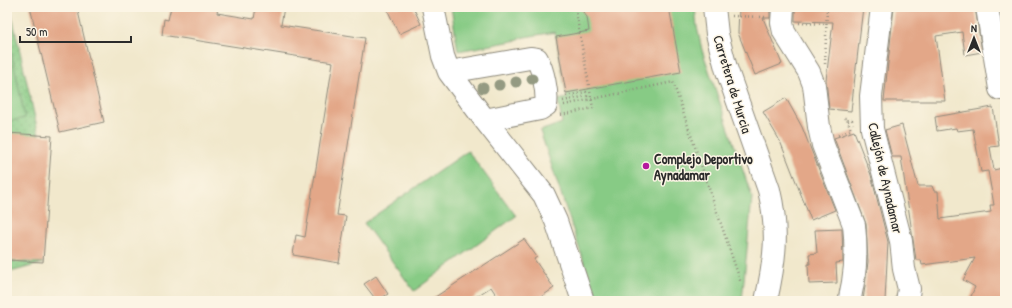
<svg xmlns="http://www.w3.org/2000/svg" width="1012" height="308" viewBox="0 0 1012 308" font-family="'Patrick Hand',sans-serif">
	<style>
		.grass { fill: url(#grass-dots); stroke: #597b58 }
		.green { fill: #87cb85; stroke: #597b58 }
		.building { fill: #e3a788 }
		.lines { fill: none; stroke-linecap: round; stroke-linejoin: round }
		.minor-casing { stroke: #8e8a7c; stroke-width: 24 }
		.major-casing { stroke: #8e8a7c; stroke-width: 24 }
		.path { stroke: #8e8a7c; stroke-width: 2.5; stroke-dasharray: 1 3; stroke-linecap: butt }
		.minor { stroke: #fff; stroke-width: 22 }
		.major { stroke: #fff; stroke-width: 22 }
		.tree { fill: #949a82 }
		.poi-dot { fill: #b5179e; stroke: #fcf5e5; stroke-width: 1.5 }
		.labels { text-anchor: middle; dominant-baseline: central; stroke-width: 3; stroke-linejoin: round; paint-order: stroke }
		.street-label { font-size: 14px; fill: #2b2b2b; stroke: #fcf5e5 }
		.poi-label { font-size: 14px; font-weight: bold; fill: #2b2b2b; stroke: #fcf5e5; text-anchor: start }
	</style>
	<defs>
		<pattern id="grass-dots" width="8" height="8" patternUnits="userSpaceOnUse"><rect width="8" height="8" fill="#87cb85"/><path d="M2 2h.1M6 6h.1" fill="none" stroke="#75ae73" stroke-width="1.8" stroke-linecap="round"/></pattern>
	</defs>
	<rect width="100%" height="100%" fill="#fcf5e5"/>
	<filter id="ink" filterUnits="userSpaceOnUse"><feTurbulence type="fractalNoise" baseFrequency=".025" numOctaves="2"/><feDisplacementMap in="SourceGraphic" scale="8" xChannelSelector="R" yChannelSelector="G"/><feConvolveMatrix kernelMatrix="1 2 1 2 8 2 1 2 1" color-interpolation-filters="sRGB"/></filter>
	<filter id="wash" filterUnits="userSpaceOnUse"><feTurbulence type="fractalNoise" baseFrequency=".012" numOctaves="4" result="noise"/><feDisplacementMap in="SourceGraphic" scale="16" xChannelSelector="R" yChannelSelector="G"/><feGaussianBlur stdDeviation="0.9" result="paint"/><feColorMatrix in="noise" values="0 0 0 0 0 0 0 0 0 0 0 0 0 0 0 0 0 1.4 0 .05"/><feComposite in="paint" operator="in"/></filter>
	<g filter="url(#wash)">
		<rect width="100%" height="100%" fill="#f1e8cc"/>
		<!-- grass -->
		<path class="grass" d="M7 7H10L39 136 7 134Z
			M7 261 43 263 7 273Z"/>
		<!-- green -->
		<path class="green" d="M451 7H695L697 27 702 50 752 197 742 301H597L540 131 562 123 558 100 567 98 555 32 519 38V40L458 51Z
			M7 50H11L25 118 7 122Z
			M468 151 516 216 414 291 364 223Z"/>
		<g id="blocks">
			<!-- building -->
			<path class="building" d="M30 7H77L104 122 60 132Z
				M171 7H218L217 13 254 19 256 7H284L281 25 365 38 337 215 346 216 339 263 293 255 296 235 305 237 333 62 162 35 164 19 168 20Z
				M386 7H413L421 24 399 34Z
				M579 7H669L681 72 566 93 556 37 589 31 587 17Z
				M739 7H770V18H763L782 64 755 75 738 33Z
				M795 7H863L851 111 829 109 826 80 833 22 795 21Z
				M894 7H975L982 52 965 55 962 32 936 36 945 101H884Z
				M786 98 802 127 835 210 811 220 780 141 763 112Z
				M993 107 999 146 990 147 994 170 1002 168 1005 187V301H969L975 287 963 280 975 258 922 265 921 260H916L901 157H892L885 130 902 125 918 186H932L934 191H938L940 219 991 212 990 205H994L988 171 981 172 973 129 957 131 956 128 937 131 935 117Z
				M854 131 871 175 888 242 885 301H863L868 262 866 224 834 138Z
				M8 133 52 136 43 262 7 260Z
				M842 229 843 262 836 263 837 283 809 284 808 264H810L809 254 817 253 815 230Z
				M524 239 537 257 534 259 554 288 535 301H500L491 287 469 301H429Z
				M376 276 388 294 377 301 364 284Z"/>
		</g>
	</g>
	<g filter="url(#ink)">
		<use href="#blocks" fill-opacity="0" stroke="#8e8a7c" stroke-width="1"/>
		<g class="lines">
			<defs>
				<path id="minor" d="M433 7 443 56 449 72 485 120 544 195 556 221 583 301
					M783 7 782 23 784 32 809 72 814 85 819 127 823 145 854 225C856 243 856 264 853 282 852 289 850 294 850 301
					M882 7 871 96 872 129 901 241 904 269 909 289 907 301
					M987 7 1000 89H1005
					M449 72 530 58 537 59C543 70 548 93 546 105L540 109 485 120"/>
				<path id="major" d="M714 7 717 34 726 68 769 190C779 232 775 260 766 301"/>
			</defs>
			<!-- minor casing -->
			<use href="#minor" class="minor-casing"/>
			<!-- major casing -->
			<use href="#major" class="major-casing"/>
			<!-- path -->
			<path class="path" d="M732 16 765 17
				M799 23 827 24
				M825 64 827 7
				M563 101 587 96 586 92 565 96
				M564 105 673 82 741 283
				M561 115 593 108 575 7
				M848 121 852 120 853 124
				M838 135 851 130 847 118H844"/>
			<!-- minor -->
			<use href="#minor" class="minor"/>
			<!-- major -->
			<use href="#major" class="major"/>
		</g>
		<!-- trees -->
		<g class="tree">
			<circle cx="532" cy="79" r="5.5"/>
			<circle cx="516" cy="82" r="5.5"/>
			<circle cx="499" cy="85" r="5.5"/>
			<circle cx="483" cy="88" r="5.5"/>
		</g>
	</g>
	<!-- markers -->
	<circle class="poi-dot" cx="646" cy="166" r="4"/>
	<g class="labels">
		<!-- street labels -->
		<g class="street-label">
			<text transform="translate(733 84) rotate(73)">Carretera de Murcia</text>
			<text transform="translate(886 178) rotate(77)">Callejón de Aynadamar</text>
		</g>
		<!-- poi labels -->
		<g class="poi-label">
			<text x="654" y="158">Complejo Deportivo<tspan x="654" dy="16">Aynadamar</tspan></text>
		</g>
	</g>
	<!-- margin -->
	<rect width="1012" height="308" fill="none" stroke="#fcf5e5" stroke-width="24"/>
	<!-- north arrow -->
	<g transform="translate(974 38)" stroke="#fcf5e5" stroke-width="3" paint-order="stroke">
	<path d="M0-3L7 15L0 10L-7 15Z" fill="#2b2b2b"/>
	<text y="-6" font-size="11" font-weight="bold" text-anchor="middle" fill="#2b2b2b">N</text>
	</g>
	<!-- scale -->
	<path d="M20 36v6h111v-6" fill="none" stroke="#2b2b2b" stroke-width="2"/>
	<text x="26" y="36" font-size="12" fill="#2b2b2b" stroke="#fcf5e5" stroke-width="3" paint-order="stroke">50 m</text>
</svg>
